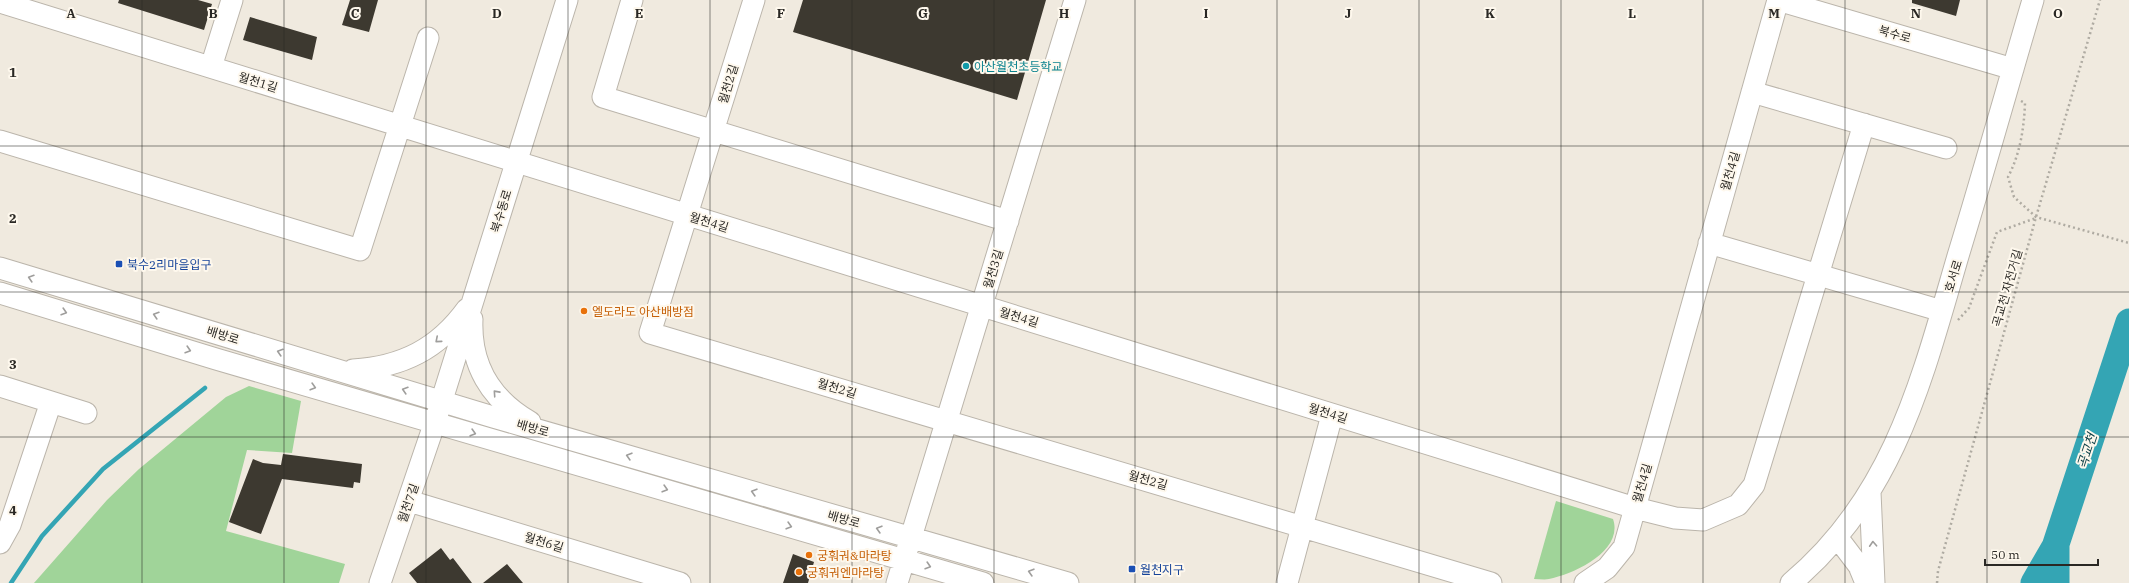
<svg xmlns="http://www.w3.org/2000/svg" width="2129" height="583" viewBox="0 0 2129 583" font-family="'IBM Plex Serif','Noto Sans KR',serif">
	<style>
		.green { fill: #a0d499 }
		.lines { fill: none; stroke-linecap: round; stroke-linejoin: round }
		.stream { stroke: #34a5b4; stroke-width: 4.5 }
		.river { stroke: #34a5b4; stroke-width: 27 }
		.building { fill: #3d3930 }
		.minor-casing { stroke: #bbb5ab; stroke-width: 23 }
		.path { stroke: #afaba2; stroke-width: 2.5; stroke-dasharray: 2 3; stroke-linecap: butt }
		.minor { stroke: #fff; stroke-width: 21 }
		.oneway { stroke: #9f9e9c }
		.grid { fill: none; stroke: #2a2824; stroke-width: 1; stroke-opacity: 0.55 }
		.culture-dot { fill: #0f9aa8; stroke: #fef8ed; stroke-width: 1.5 }
		.transit-dot { fill: #1a4fb4; stroke: #fef8ed; stroke-width: 1.5 }
		.food-dot { fill: #e8710a; stroke: #fef8ed; stroke-width: 1.5 }
		.labels { text-anchor: middle; dominant-baseline: central; stroke-width: 4; stroke-linejoin: round; paint-order: stroke }
		.street-label { font-size: 12px; fill: #2a2824; stroke: #fef8ed }
		.culture-label { font-size: 12px; fill: #0d838f; stroke: #fef8ed; text-anchor: start }
		.transit-label { font-size: 12px; fill: #164399; stroke: #fef8ed; text-anchor: start }
		.food-label { font-size: 12px; fill: #c56008; stroke: #fef8ed; text-anchor: start }
		.water-label { font-size: 13px; font-style: italic; fill: #0f4148; stroke: #fef8ed }
		.grid-label { font-size: 13px; text-anchor: middle; font-weight: bold; fill: #2a2824; stroke: #fef8ed; stroke-width: 4; stroke-linejoin: round; paint-order: stroke }
	</style>
	<rect width="100%" height="100%" fill="#f0eadf"/>
	<!-- green -->
	<path class="green" d="M249 386 301 401 292 453 247 450 226 531 345 564 339 583H34L107 500 139 469 226 397Z
		M1556 501 1613 519C1624 551 1574 574 1549 579 1545 580 1539 579 1534 579Z"/>
	<g class="lines">
		<!-- stream -->
		<path class="stream" d="M11 583 42 536 103 469 205 388"/>
		<!-- river -->
		<path class="river" d="M2034 583 2056 545
			M2056 583V544L2129 322"/>
	</g>
	<!-- building -->
	<path class="building" d="M119 0H198L212 4 204 30 118 3Z
		M350 0H378L369 32 342 25Z
		M803 0H1046L1017 100 793 32Z
		M1912 0H1960L1956 16 1912 3Z
		M250 17 317 37 312 60 243 40Z
		M283 454 362 464 360 483 354 482 353 488 282 479 261 534 229 522 253 459 263 463 281 465Z
		M441 548 450 560 453 558 472 583H417L409 573Z
		M793 554 814 562 808 583H783Z
		M507 564 523 583H483Z"/>
	<g class="lines">
		<defs>
			<path id="minor" d="M632 0 603 97 1008 221
				M754 0 650 333 1491 583
				M0 2 1635 508 1675 518 1703 520 1738 505 1754 485 1864 124
				M211 67 232 0
				M1752 92 1946 148
				M0 141 360 250 428 38
				M1709 243 1942 311
				M0 268 493 417 1068 583
				M0 293 216 359 983 583
				M472 319C470 364 490 399 530 422
				M353 370C402 367 438 349 467 309
				M0 386 86 413
				M1870 492 1874 583
				M409 501 680 583
				M1837 537 1859 566 1866 583
				M0 543 10 525 51 402
				M380 583 435 422 567 0
				M897 583 1075 0
				M1287 583 1332 415
				M1585 583 1607 568 1624 547 1778 0 2013 69
				M1791 583C1894 497 1922 379 1958 256 1984 171 2008 85 2033 0"/>
		</defs>
		<!-- minor casing -->
		<use href="#minor" class="minor-casing"/>
		<!-- path -->
		<path class="path" d="M2021 101 2025 103C2024 129 2020 154 2008 177L2014 197 2036 217 2129 243
			M1958 320 1969 308 1997 232 2036 218
			M1937 583 1938 571 2036 217 2100 0"/>
		<!-- minor -->
		<use href="#minor" class="minor"/>
	</g>
	<!-- one-way arrows -->
	<defs><path id="oneway-chevron" d="M-2-3.5L2.5 0L-2 3.5" fill="none" stroke-width="1.6" stroke-linecap="round" stroke-linejoin="round"/></defs>
	<g class="oneway">
		<use href="#oneway-chevron" transform="translate(31 278) rotate(-163)"/>
		<use href="#oneway-chevron" transform="translate(64 312) rotate(17)"/>
		<use href="#oneway-chevron" transform="translate(156 315) rotate(-163)"/>
		<use href="#oneway-chevron" transform="translate(438 340) rotate(139)"/>
		<use href="#oneway-chevron" transform="translate(188 350) rotate(17)"/>
		<use href="#oneway-chevron" transform="translate(280 352) rotate(-163)"/>
		<use href="#oneway-chevron" transform="translate(313 387) rotate(16)"/>
		<use href="#oneway-chevron" transform="translate(405 390) rotate(-163)"/>
		<use href="#oneway-chevron" transform="translate(496 393) rotate(-132)"/>
		<use href="#oneway-chevron" transform="translate(473 433) rotate(16)"/>
		<use href="#oneway-chevron" transform="translate(629 456) rotate(-164)"/>
		<use href="#oneway-chevron" transform="translate(665 489) rotate(16)"/>
		<use href="#oneway-chevron" transform="translate(754 492) rotate(-164)"/>
		<use href="#oneway-chevron" transform="translate(789 526) rotate(16)"/>
		<use href="#oneway-chevron" transform="translate(879 529) rotate(-164)"/>
		<use href="#oneway-chevron" transform="translate(1873 544) rotate(-93)"/>
		<use href="#oneway-chevron" transform="translate(928 566) rotate(17)"/>
		<use href="#oneway-chevron" transform="translate(1031 572) rotate(-164)"/>
	</g>
	<!-- grid -->
	<path class="grid" d="M142 0V583M284 0V583M426 0V583M568 0V583M710 0V583M852 0V583M994 0V583M1135 0V583M1277 0V583M1419 0V583M1561 0V583M1703 0V583M1845 0V583M1987 0V583M0 146H2129M0 292H2129M0 437H2129"/>
	<!-- markers -->
	<circle class="culture-dot" cx="966" cy="66" r="4"/>
	<g class="transit-dot">
		<rect x="115" y="260" width="8" height="8" rx="2"/>
		<rect x="1128" y="565" width="8" height="8" rx="2"/>
	</g>
	<g class="food-dot">
		<circle cx="584" cy="311" r="4"/>
		<circle cx="809" cy="555" r="4"/>
		<circle cx="799" cy="572" r="4"/>
	</g>
	<g class="labels">
		<!-- street labels -->
		<g class="street-label">
			<text transform="translate(1895 34) rotate(16)">북수로</text>
			<text transform="translate(258 82) rotate(17)">월천1길</text>
			<text transform="translate(728 84) rotate(-73)">월천2길</text>
			<text transform="translate(1730 171) rotate(-74)">월천4길</text>
			<text transform="translate(501 211) rotate(-73)">북수동로</text>
			<text transform="translate(709 222) rotate(17)">월천4길</text>
			<text transform="translate(993 269) rotate(-73)">월천3길</text>
			<text transform="translate(1953 276) rotate(-73)">호서로</text>
			<text transform="translate(2007 288) rotate(-74)">곡교천 자전거길</text>
			<text transform="translate(1019 317) rotate(17)">월천4길</text>
			<text transform="translate(223 335) rotate(17)">배방로</text>
			<text transform="translate(837 388) rotate(17)">월천2길</text>
			<text transform="translate(1328 413) rotate(17)">월천4길</text>
			<text transform="translate(533 428) rotate(16)">배방로</text>
			<text transform="translate(1148 480) rotate(16)">월천2길</text>
			<text transform="translate(1642 483) rotate(-74)">월천4길</text>
			<text transform="translate(408 503) rotate(-71)">월천7길</text>
			<text transform="translate(844 519) rotate(16)">배방로</text>
			<text transform="translate(544 542) rotate(17)">월천6길</text>
		</g>
		<!-- culture labels -->
		<g class="culture-label">
			<text x="974" y="66">아산월천초등학교</text>
		</g>
		<!-- transit labels -->
		<g class="transit-label">
			<text x="127" y="264">북수2리마을입구</text>
			<text x="1140" y="569">월천지구</text>
		</g>
		<!-- food labels -->
		<g class="food-label">
			<text x="592" y="311">엘도라도 아산배방점</text>
			<text x="817" y="555">궁훠궈&amp;마라탕</text>
			<text x="807" y="572">궁훠궈엔마라탕</text>
		</g>
		<!-- water labels -->
		<g class="water-label">
			<text transform="translate(2087 451) rotate(-72)">곡교천</text>
		</g>
	</g>
	<g class="grid-label">
		<text x="71" y="18">A</text>
		<text x="213" y="18">B</text>
		<text x="355" y="18">C</text>
		<text x="497" y="18">D</text>
		<text x="639" y="18">E</text>
		<text x="781" y="18">F</text>
		<text x="923" y="18">G</text>
		<text x="1064" y="18">H</text>
		<text x="1206" y="18">I</text>
		<text x="1348" y="18">J</text>
		<text x="1490" y="18">K</text>
		<text x="1632" y="18">L</text>
		<text x="1774" y="18">M</text>
		<text x="1916" y="18">N</text>
		<text x="2058" y="18">O</text>
		<text x="13" y="77">1</text>
		<text x="13" y="223">2</text>
		<text x="13" y="369">3</text>
		<text x="13" y="515">4</text>
	</g>
	<!-- scale -->
	<path d="M1985 559v6h113v-6" fill="none" stroke="#2a2824" stroke-width="2"/>
	<text x="1991" y="559" font-size="12" fill="#2a2824" stroke="#fef8ed" stroke-width="3" paint-order="stroke">50 m</text>
</svg>
